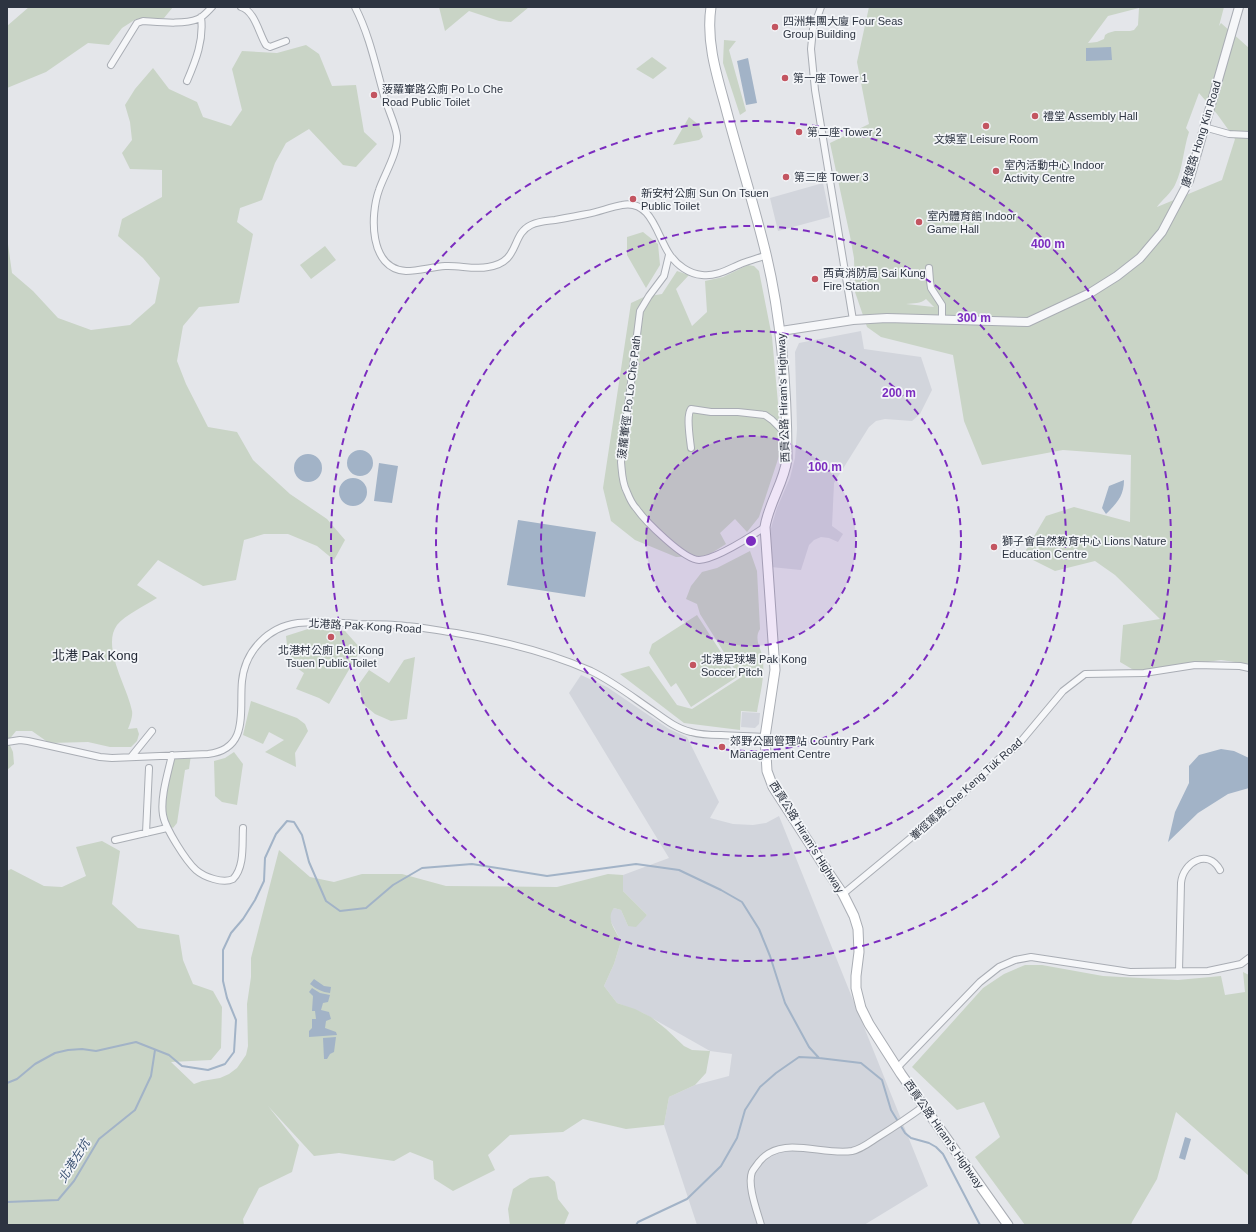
<svg xmlns="http://www.w3.org/2000/svg" width="1256" height="1232" viewBox="0 0 1256 1232" font-family="Arial,'Noto Sans TC',sans-serif">
	<style>
		.built { fill: #d2d5dc }
		.green { fill: #c9d4c6; fill-rule: evenodd }
		.water { fill: #a2b3c7 }
		.lines { fill: none; stroke-linecap: round; stroke-linejoin: round }
		.stream { stroke: #a2b3c7; stroke-width: 2 }
		.minor-casing { stroke: #a9adb4; stroke-width: 8 }
		.tertiary-casing { stroke: #a9adb4; stroke-width: 10 }
		.secondary-casing { stroke: #a9adb4; stroke-width: 11 }
		.minor { stroke: #f6f7f9; stroke-width: 6 }
		.tertiary { stroke: #f6f7f9; stroke-width: 8 }
		.secondary { stroke: #fff; stroke-width: 9 }
		.ring { fill: none; stroke: #7b2cbf; stroke-width: 2; stroke-dasharray: 7 5 }
		.poi-dot { fill: #c35561; stroke: #f3f5f8; stroke-width: 1.5 }
		.labels { text-anchor: middle; dominant-baseline: central; stroke-width: 3.5; stroke-linejoin: round; paint-order: stroke }
		.poi-label { font-size: 11px; fill: #2d3441; stroke: #f3f5f8; text-anchor: start }
		.street-label { font-size: 11px; fill: #2d3441; stroke: #f3f5f8 }
		.water-label { font-size: 12px; font-style: italic; fill: #3a5172; stroke: #f3f5f8 }
		.quarter-label { font-size: 13px; fill: #1f2532; stroke: #f3f5f8 }
		.centre { fill: #7b2cbf; stroke: #f3f5f8; stroke-width: 2 }
		.ring-label { font-size: 12px; text-anchor: middle; font-weight: bold; fill: #7b2cbf; stroke: #f3f5f8; stroke-width: 3.5; stroke-linejoin: round; paint-order: stroke }
	</style>
	<rect width="100%" height="100%" fill="#e4e6ea"/>
	<!-- built -->
	<path class="built" d="M823 183 830 217 778 231 770 198Z
		M861 331 864 349 921 357 932 390 920 414 912 421 885 419 876 421 869 427 834 483 832 526 843 534 838 542 829 538 821 537 814 540 809 545 801 570 771 567 770 537 771 528 777 508 790 478 795 458 797 429 795 352 799 343Z
		M581 675 607 687 669 729 687 737 719 802 710 818 733 824 753 825 766 823 779 816 928 1186 864 1225H697L664 1125 669 1097 695 1085 729 1076 732 1054 710 1051 643 1013 617 1003 604 986 614 964 621 941 609 918 610 912 614 908 621 910 628 926 647 915 623 891V875L669 858 569 693Z
		M742 712 760 713 759 724 755 728 741 727Z"/>
	<!-- green -->
	<path class="green" d="M29 7H173L164 18 136 19 122 28 109 45 88 43 46 72 7 88V26Z
		M439 7H529L511 22 499 21 469 11 445 31Z
		M869 7H1224L1219 26 1221 23 1249 48V664L1221 660 1137 672 1120 662 1123 625 1160 619 1115 575 1095 561 1055 571 1023 555 1046 516 1074 507 1130 522 1131 455 1063 450 982 465 964 421 953 355 881 337 867 327 855 292 854 258 850 236 830 143 869 124 857 62ZM1139 8 1138 25 1134 30 1130 31H1115L1108 33 1105 35 1104 39 1097 42 1088 43 1108 16ZM1199 93 1217 114 1235 139 1222 180 1157 207C1162 200 1171 193 1175 185 1183 169 1183 150 1189 132L1186 128ZM926 299 934 307 906 304C913 303 921 304 926 299Z
		M724 40 736 41 729 50 746 111 740 115 723 63Z
		M306 45 319 54 332 86 356 85 364 132 377 144 356 167 343 165 309 129 286 143 275 163 262 200 240 208 237 222 253 234 239 303 199 307 183 326 177 361 186 384 208 427 237 432 253 460 290 494 327 519 345 540 334 560 317 546 288 534H264L244 540 236 580 203 586 158 560 137 585 157 598C146 605 125 615 117 625 101 647 128 688 132 711 133 716 130 724 128 729L137 728 139 734 137 741 131 747H110L88 742 49 743 32 731H16L8 741 13 752 14 764 7 770V237L12 273 33 291 58 318 91 330 130 325 155 303 160 278 143 258 118 236 122 219 162 197V170L130 169 122 153 132 140 130 122 125 105 135 89 153 68 169 89 197 102 203 117 231 126 242 110 232 69 242 51 277 53Z
		M652 57 667 68 653 79 636 69Z
		M689 117 699 125 703 137 699 140 673 145Z
		M643 232 658 244 660 265 646 288 627 255V237Z
		M325 246 336 260 311 279 300 265Z
		M748 265 754 266 759 271 772 337 782 447 759 517 747 532 735 519 720 533 726 544 707 556 676 557 635 540 611 521 603 488 631 303 644 297 662 294 677 271 689 275 676 289 692 326 707 312 705 281 723 277Z
		M750 551 757 571 760 629C754 638 760 647 762 655 766 673 760 694 757 712L741 711 740 730 684 723 620 674 649 666 677 705 692 709 740 678 700 614 697 604 686 599 691 586 702 572 717 568Z
		M697 615 737 677 691 707 676 683 671 687 649 653 652 644Z
		M308 629 345 631 361 649 329 704 319 698 296 689 304 673C288 662 288 654 286 636Z
		M415 657 407 719 391 721 375 714 363 704 359 684 369 670 389 683 404 660Z
		M251 701 297 718 305 724 308 731 295 753 296 767 265 752 284 740 269 732 263 744 243 735Z
		M234 752 243 764 237 805 222 802 215 796 214 761 225 758Z
		M191 755 189 769 185 770 177 823 173 828 168 825 165 810V803L174 756Z
		M102 841 120 851 112 904 138 928 179 935 183 960 193 984 213 991 222 1007 221 1048 211 1060 171 1062 194 1084 202 1081 220 1078 229 1074 237 1068 246 1055 248 1046 247 1004 251 977V958L279 850 310 877 334 882 362 874H402L446 886 557 887 608 874 623 875V891L647 915 636 927 628 926 621 910 614 908C605 919 616 931 621 941L614 964 604 986 617 1003 635 1009 651 1017 666 1029 684 1046 692 1050 710 1051 706 1073 695 1085 669 1097 664 1125 626 1129 583 1119 563 1132 510 1135 488 1155 495 1170 453 1191 434 1179 433 1161 410 1152 394 1161 339 1153 314 1156 268 1106 299 1145 292 1172 259 1188 243 1219 244 1225H7V871L11 869 44 886 62 887 86 876 76 847Z
		M1025 965H1042L1103 976 1178 980 1221 976 1225 995 1245 992 1243 972 1249 975V1176L1176 1112 1157 1179 1132 1222 1131 1225H1025L975 1157 1000 1137 984 1102 957 1110 912 1067 983 988 1004 974Z
		M548 1176 555 1182 558 1199 569 1213 564 1225H510L508 1209 513 1189 530 1178Z"/>
	<!-- water -->
	<path class="water" d="M1111 47 1112 60 1086 61V48Z
		M748 58 757 103 746 105 737 61Z
		M347 463a13 13 0 1 1 26 0a13 13 0 1 1-26 0Z
		M294 468a14 14 0 1 1 28 0a14 14 0 1 1-28 0Z
		M379 463 398 466 392 503 374 501Z
		M339 492a14 14 0 1 1 28 0a14 14 0 1 1-28 0Z
		M1124 480C1124 496 1117 503 1106 514L1102 508 1109 486Z
		M518 520 596 532 585 597 507 585Z
		M1221 749 1234 751 1249 758V788L1228 794 1198 813 1168 842 1175 812 1189 783V766L1199 755Z
		M314 979 324 986 331 987 330 993C322 992 316 989 310 984Z
		M312 988 320 993 330 995 328 1002 323 1003 321 1010 329 1012 331 1019 326 1021 325 1028 336 1032 337 1035 309 1037V1031L312 1028V1019H316L315 1011H312L313 996 309 992Z
		M336 1037 334 1052 330 1054 327 1059H324L323 1038Z
		M1185 1137 1191 1139 1185 1160 1179 1158Z"/>
	<g class="lines">
		<!-- stream -->
		<path class="stream" d="M7 1083 17 1079 35 1064 55 1053 68 1050 82 1049 96 1051 136 1042 169 1055 182 1066 208 1070 225 1064 234 1052 236 1020 227 998 223 981V950L231 933 243 919 255 900 264 881 265 858 276 834 287 821 294 822 302 835 309 862 326 901 340 911 366 908 393 885 422 868 472 864 547 876 636 864 679 870 721 890 742 902 759 929 770 956 785 1003 809 1047 819 1058
			M7 1202 58 1200 74 1181 99 1139 135 1110 151 1076 155 1050
			M636 1225 638 1222 687 1199 721 1166 737 1138 745 1110 760 1087 776 1073 799 1057 819 1058 861 1063 882 1080 891 1110 905 1133 911 1138 929 1143 936 1147 943 1154 980 1225"/>
		<defs>
			<path id="minor" d="M241 7C255 11 259 34 266 45L270 47 286 41
				M355 7C370 36 376 68 385 99 388 109 396 126 397 136 398 153 384 175 379 190 370 215 369 269 406 271 419 271 432 267 445 266 459 265 474 270 488 267 521 262 510 235 531 225 539 221 547 221 555 220 566 218 577 216 587 214 599 212 610 207 622 205 652 199 657 237 670 255 677 265 689 274 702 275 717 277 730 268 743 263 751 260 759 258 767 255
				M821 7 813 29 811 49 815 90 853 320
				M111 65 137 23 143 21C159 22 183 25 198 19 203 17 208 11 212 7
				M187 81C196 60 204 40 201 17
				M1204 127 1229 134 1249 135
				M669 255 664 276 649 296 640 311 621 462C622 472 622 483 627 492 629 497 632 504 636 508 645 521 684 560 699 560 717 559 750 537 765 527
				M929 268 930 281 931 288 942 305V320
				M691 448C690 439 686 415 691 409L711 412H738L765 415 772 420 786 434
				M7 742 20 740 28 741 100 757 112 758 208 754C250 749 239 710 242 681 245 651 268 627 298 623 318 621 339 623 359 624 375 624 390 624 406 626 423 627 439 631 456 633 503 641 548 652 591 671 614 682 635 699 656 713 667 721 678 729 691 732 701 735 711 735 721 735 736 736 751 736 765 737
				M172 755C168 773 160 798 163 815 165 828 186 861 196 870 204 877 223 884 233 879 245 867 242 843 243 828
				M131 757 152 731
				M146 833 149 768
				M115 840 167 828
				M843 894 953 803 1000 758 1017 746 1063 691 1085 674 1144 673 1195 665 1240 666 1249 668
				M1179 971 1181 883C1183 862 1208 848 1220 870
				M897 1068 980 982 999 967 1015 960 1031 957 1130 972 1208 971 1241 964 1249 958
				M761 1225C757 1211 747 1185 752 1172 754 1168 757 1165 759 1162 781 1134 822 1156 852 1151 862 1149 870 1142 878 1137 894 1127 909 1117 924 1106"/>
			<path id="tertiary" d="M781 331 853 320 887 318 1028 322 1090 293 1117 276 1140 258 1162 232 1189 181 1239 7"/>
			<path id="secondary" d="M711 7C706 40 716 73 725 105 738 155 754 204 766 254 782 321 787 390 787 459 784 483 769 502 765 527L775 670 765 737 767 771 773 787 828 872 843 894 854 916 858 929 859 952 856 976V988L861 1008 869 1024 901 1074 1008 1225"/>
		</defs>
		<!-- minor casing -->
		<use href="#minor" class="minor-casing"/>
		<!-- tertiary casing -->
		<use href="#tertiary" class="tertiary-casing"/>
		<!-- secondary casing -->
		<use href="#secondary" class="secondary-casing"/>
		<!-- minor -->
		<use href="#minor" class="minor"/>
		<!-- tertiary -->
		<use href="#tertiary" class="tertiary"/>
		<!-- secondary -->
		<use href="#secondary" class="secondary"/>
	</g>
	<!-- distance rings -->
	<circle cx="751" cy="541" r="105" fill="#7b2cbf" fill-opacity=".12"/>
	<g class="ring">
		<circle cx="751" cy="541" r="105"/>
		<circle cx="751" cy="541" r="210"/>
		<circle cx="751" cy="541" r="315"/>
		<circle cx="751" cy="541" r="420"/>
	</g>
	<!-- markers -->
	<g class="poi-dot">
		<circle cx="775" cy="27" r="4"/>
		<circle cx="785" cy="78" r="4"/>
		<circle cx="374" cy="95" r="4"/>
		<circle cx="1035" cy="116" r="4"/>
		<circle cx="986" cy="126" r="4"/>
		<circle cx="799" cy="132" r="4"/>
		<circle cx="996" cy="171" r="4"/>
		<circle cx="786" cy="177" r="4"/>
		<circle cx="633" cy="199" r="4"/>
		<circle cx="919" cy="222" r="4"/>
		<circle cx="815" cy="279" r="4"/>
		<circle cx="994" cy="547" r="4"/>
		<circle cx="331" cy="637" r="4"/>
		<circle cx="693" cy="665" r="4"/>
		<circle cx="722" cy="747" r="4"/>
	</g>
	<g class="labels">
		<!-- poi labels -->
		<g class="poi-label">
			<text x="783" y="21">四洲集團大廈 Four Seas<tspan x="783" dy="13">Group Building</tspan></text>
			<text x="793" y="78">第一座 Tower 1</text>
			<text x="382" y="89">菠蘿輋路公廁 Po Lo Che<tspan x="382" dy="13">Road Public Toilet</tspan></text>
			<text x="1043" y="116">禮堂 Assembly Hall</text>
			<text x="807" y="132">第二座 Tower 2</text>
			<text x="986" y="139" text-anchor="middle">文娛室 Leisure Room</text>
			<text x="1004" y="165">室內活動中心 Indoor<tspan x="1004" dy="13">Activity Centre</tspan></text>
			<text x="794" y="177">第三座 Tower 3</text>
			<text x="641" y="193">新安村公廁 Sun On Tsuen<tspan x="641" dy="13">Public Toilet</tspan></text>
			<text x="927" y="216">室內體育館 Indoor<tspan x="927" dy="13">Game Hall</tspan></text>
			<text x="823" y="273">西貢消防局 Sai Kung<tspan x="823" dy="13">Fire Station</tspan></text>
			<text x="1002" y="541">獅子會自然教育中心 Lions Nature<tspan x="1002" dy="13">Education Centre</tspan></text>
			<text x="331" y="650" text-anchor="middle">北港村公廁 Pak Kong<tspan x="331" dy="13">Tsuen Public Toilet</tspan></text>
			<text x="701" y="659">北港足球場 Pak Kong<tspan x="701" dy="13">Soccer Pitch</tspan></text>
			<text x="730" y="741">郊野公園管理站 Country Park<tspan x="730" dy="13">Management Centre</tspan></text>
		</g>
		<!-- street labels -->
		<g class="street-label">
			<text transform="translate(1201 134) rotate(-73)">康健路 Hong Kin Road</text>
			<text transform="translate(629 397) rotate(-83)">菠蘿輋徑 Po Lo Che Path</text>
			<text transform="translate(783 398) rotate(-92)">西貢公路 Hiram's Highway</text>
			<text transform="translate(365 626) rotate(3)">北港路 Pak Kong Road</text>
			<text transform="translate(966 789) rotate(-42)">輋徑篤路 Che Keng Tuk Road</text>
			<text transform="translate(807 837) rotate(58)">西貢公路 Hiram's Highway</text>
			<text transform="translate(944 1134) rotate(55)">西貢公路 Hiram's Highway</text>
		</g>
		<!-- water labels -->
		<g class="water-label">
			<text transform="translate(74 1161) rotate(-58)">北港左坑</text>
		</g>
		<!-- quarter labels -->
		<g class="quarter-label">
			<text x="95" y="655">北港 Pak Kong</text>
		</g>
	</g>
	<circle cx="751" cy="541" r="6" class="centre"/>
	<g class="ring-label">
		<text x="1048" y="248">400 m</text>
		<text x="974" y="322">300 m</text>
		<text x="899" y="397">200 m</text>
		<text x="825" y="471">100 m</text>
	</g>
	<!-- border -->
	<rect width="1256" height="1232" fill="none" stroke="#2d3441" stroke-width="16"/>
</svg>
